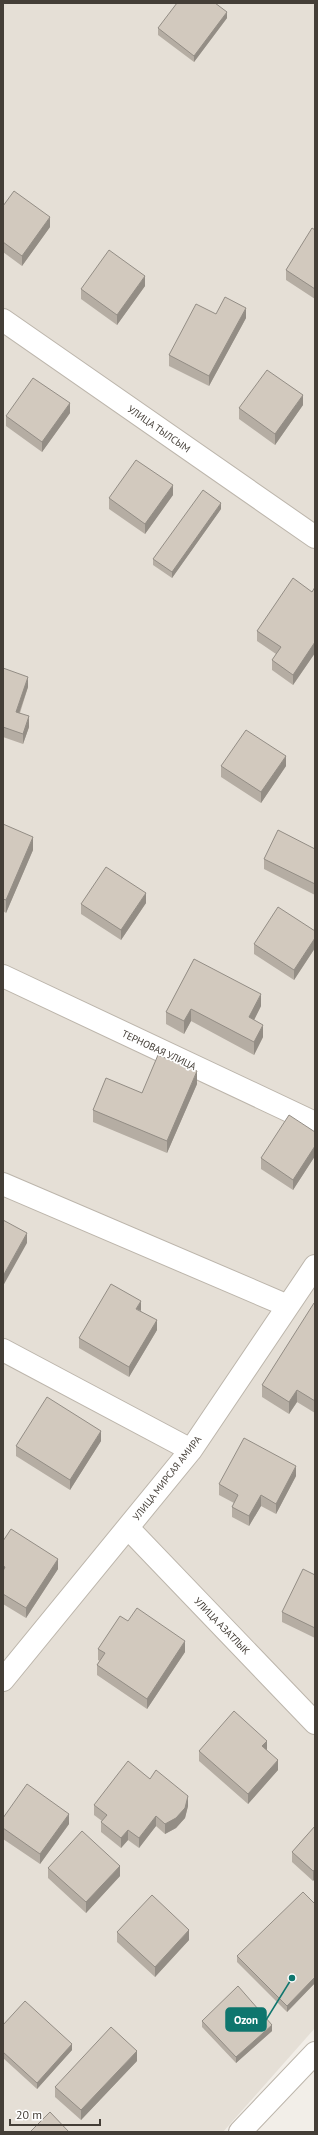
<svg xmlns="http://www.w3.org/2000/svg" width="318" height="2135" viewBox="0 0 318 2135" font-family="'PT Sans',sans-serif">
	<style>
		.residential { fill: #e5dfd6 }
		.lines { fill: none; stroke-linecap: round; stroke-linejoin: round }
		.minor-casing { stroke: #bcb5ab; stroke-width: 24 }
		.minor { stroke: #fff; stroke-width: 22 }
		.wall { fill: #b5ada3 }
		.shaded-wall { fill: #938d85 }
		.building { fill: #d2c9be; stroke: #938d85 }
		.labels { text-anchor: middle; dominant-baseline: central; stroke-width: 3.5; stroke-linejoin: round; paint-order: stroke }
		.street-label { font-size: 10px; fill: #443e37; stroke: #fff }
		.leader { fill: none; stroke: #0f766e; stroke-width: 1.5 }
		.callout-dot { fill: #0f766e; stroke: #fff; stroke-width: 1.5 }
		.callout { fill: #0f766e; stroke: #0f766e; stroke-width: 1.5 }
		.callout-label { font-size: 11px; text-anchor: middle; font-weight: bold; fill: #fff }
	</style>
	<rect width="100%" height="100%" fill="#f2eee8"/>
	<!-- residential -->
	<path class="residential" d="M3 3H315V2028L223 2132H3Z"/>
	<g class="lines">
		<defs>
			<path id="minor" d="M3 320 315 537
				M3 976 315 1123
				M3 1184 288 1306
				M3 1350 191 1450
				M128 1528 315 1723
				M3 1680 191 1450 315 1266
				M240 2132 315 2053"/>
		</defs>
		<!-- minor casing -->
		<use href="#minor" class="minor-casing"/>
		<!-- minor -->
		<use href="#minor" class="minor"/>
	</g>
	<!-- wall -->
	<path class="wall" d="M227 18 194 62 158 35V28Z
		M3 206 50 227 22 266 3 252Z
		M315 230V299L286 280V270Z
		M145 286 117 325 81 299V289Z
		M216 314 246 318 209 386 169 366V355Z
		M303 405 275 445 239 419V408Z
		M70 413 42 452 6 426V416Z
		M173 495 145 534 109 509V498Z
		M221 509 172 578 153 565V559Z
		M315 587V653L293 685 272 670V660L276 654 257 641V631L312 592Z
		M3 668 28 687 20 713 29 727 23 744 3 737Z
		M221 766H286L261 803 221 777Z
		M3 824 33 850 6 913 3 911Z
		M315 849V895L264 869V859Z
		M146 903 121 940 81 914V904Z
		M315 931V948L294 980 254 954V944Z
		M194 959 261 1006 254 1020 263 1037 254 1055 191 1021 184 1034 166 1024V1012Z
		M197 1084 167 1153 93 1122V1110L142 1093Z
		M315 1132V1156L293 1190 261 1169V1158Z
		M315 1303V1413L297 1402 289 1414 262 1397V1385Z
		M141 1311 157 1330 129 1377 79 1348V1338Z
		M101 1441 70 1490 16 1456V1446Z
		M296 1476 276 1514 261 1506 249 1526 232 1517V1507L234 1503 219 1495V1484Z
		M3 1541 58 1569 26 1618 3 1604Z
		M315 1575V1638L282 1622V1612Z
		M128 1621 185 1652 147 1709 97 1675V1665L100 1661 98 1660V1649Z
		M267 1750 278 1770 248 1804 199 1761V1751Z
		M150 1779 188 1806 185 1818 176 1828 165 1834 156 1826 139 1848 128 1840 121 1848 101 1832V1822L102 1821 94 1815V1805Z
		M3 1818 69 1824 40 1864 3 1839Z
		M315 1826 313 1881 292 1862V1852Z
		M48 1868 120 1876 86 1913 48 1878Z
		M315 1904V1983L287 2012 237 1962V1956Z
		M117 1932 189 1940 155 1977 117 1942Z
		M202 2021 272 2031 236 2063 202 2027Z
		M3 2025 72 2050 37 2089 3 2058Z
		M137 2061 81 2120 55 2097V2087Z"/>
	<!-- shaded-wall -->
	<path class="shaded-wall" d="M227 12V18L194 62V56Z
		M50 217V227L22 266V256Z
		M145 276V286L117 325V315Z
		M246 308V318L209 386V376Z
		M303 395V405L275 445V434Z
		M70 403V413L42 452V442Z
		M173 485V495L145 534V524Z
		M221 503V509L172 578V572Z
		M315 642V653L293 685V675Z
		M28 677V687L16 722V712Z
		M29 716V727L23 744V734Z
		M286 756V766L261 803V792Z
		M33 837V850L6 913V900Z
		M146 893V903L121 940V930Z
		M315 938V948L294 980V970Z
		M261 994V1006L249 1030V1017Z
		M191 1009V1021L184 1034V1021Z
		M263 1025V1037L254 1055V1042Z
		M197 1071V1084L167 1153V1141Z
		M315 1146V1156L293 1190V1180Z
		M27 1233V1243L3 1286V1276Z
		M141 1301V1311L136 1309Z
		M157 1320V1330L129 1377V1367Z
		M297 1390V1402L289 1414V1402Z
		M101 1431V1441L70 1490V1480Z
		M296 1466V1476L276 1514V1504Z
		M261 1495V1506L249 1526V1516Z
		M58 1559V1569L26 1618V1608Z
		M185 1641V1652L147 1709V1699Z
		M267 1741V1751L262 1746Z
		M278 1760V1770L248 1804V1794Z
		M188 1796V1806L185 1818 176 1828 165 1834V1824Z
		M69 1814V1824L40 1864V1854Z
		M156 1816V1826L139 1848V1838Z
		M128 1830V1840L121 1848V1838Z
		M120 1866V1876L86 1913V1902Z
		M315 1869V1879L313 1881V1871Z
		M189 1930V1940L155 1977V1967Z
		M315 1977V1983L287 2012V2006Z
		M272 2025V2031L236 2063V2057Z
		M72 2044V2050L37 2089V2083Z
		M137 2051V2061L81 2120V2110Z"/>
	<!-- building -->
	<path class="building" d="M177 3H215L227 12 194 56 158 28Z
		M14 191 50 217 22 256 3 242V206Z
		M312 228 315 230V289L286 270Z
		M109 250 145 276 117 315 81 289Z
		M225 297 246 308 209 376 169 355 196 304 216 314Z
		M267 370 303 395 275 434 239 408Z
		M33 378 70 403 42 442 6 416Z
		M136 460 173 485 145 524 109 498Z
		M203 490 221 503 172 572 153 559Z
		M293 578 312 592 315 587V642L293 675 272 660 281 647 257 631Z
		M3 668 28 677 16 712 29 716 23 734 3 727Z
		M246 730 286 756 261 792 221 766Z
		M3 824 33 837 6 900 3 899Z
		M278 830 315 849V884L264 859Z
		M106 867 146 893 121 930 81 904Z
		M278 907 315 931V938L294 970 254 944Z
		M194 959 261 994 249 1017 263 1025 254 1042 191 1009 184 1021 166 1012Z
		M158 1055 197 1071 167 1141 93 1110 106 1078 142 1093Z
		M289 1115 315 1132V1146L293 1180 261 1158Z
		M3 1220 27 1233 3 1276Z
		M111 1284 141 1301 136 1309 157 1320 129 1367 79 1338Z
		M314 1303H315V1401L297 1390 289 1402 262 1385Z
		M47 1397 101 1431 70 1480 16 1446Z
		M244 1438 296 1466 276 1504 261 1495 249 1516 232 1507 238 1495 219 1484Z
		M11 1529 58 1559 26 1608 3 1594V1571L5 1567 3 1566V1541Z
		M303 1569 315 1575V1628L282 1612Z
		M137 1608 185 1641 147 1699 97 1665 105 1653 98 1649 120 1616 128 1621Z
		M234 1711 267 1741 262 1746 278 1760 248 1794 199 1751Z
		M128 1761 150 1779 156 1770 188 1796 185 1808 176 1818 165 1824 156 1816 139 1838 128 1830 121 1838 101 1822 107 1815 94 1805Z
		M27 1784 69 1814 40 1854 3 1828V1818Z
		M315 1826V1869L313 1871 292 1852Z
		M82 1831 120 1866 86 1902 48 1868Z
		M303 1892 315 1904V1977L287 2006 237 1956Z
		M152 1895 189 1930 155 1967 117 1932Z
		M238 1986 272 2025 236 2057 202 2021Z
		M25 2001 72 2044 37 2083 3 2052V2025Z
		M111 2027 137 2051 81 2110 55 2087Z
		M50 2112 69 2132H30Z"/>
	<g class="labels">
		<!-- street labels -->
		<g class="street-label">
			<text transform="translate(159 429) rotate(35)">УЛИЦА ТЫЛСЫМ</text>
			<text transform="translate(159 1050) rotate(25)">ТЕРНОВАЯ УЛИЦА</text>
			<text transform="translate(167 1478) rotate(-52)">УЛИЦА МИРСАЯ АМИРА</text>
			<text transform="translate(222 1626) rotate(46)">УЛИЦА АЗАТЛЫК</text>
		</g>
	</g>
	<!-- callouts -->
	<path class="leader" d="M292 1978L266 2020"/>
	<circle class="callout-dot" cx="292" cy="1978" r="4"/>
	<rect class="callout" x="226" y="2008" width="40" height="23" rx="4"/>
	<g class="callout-label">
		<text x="246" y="2024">Ozon</text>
	</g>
	<!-- border -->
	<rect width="318" height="2135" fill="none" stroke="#443e37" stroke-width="8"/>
	<!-- scale -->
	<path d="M10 2119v6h90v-6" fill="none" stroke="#443e37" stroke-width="2"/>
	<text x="16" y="2119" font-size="12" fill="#443e37" stroke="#ffffff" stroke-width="3" paint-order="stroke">20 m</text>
</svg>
